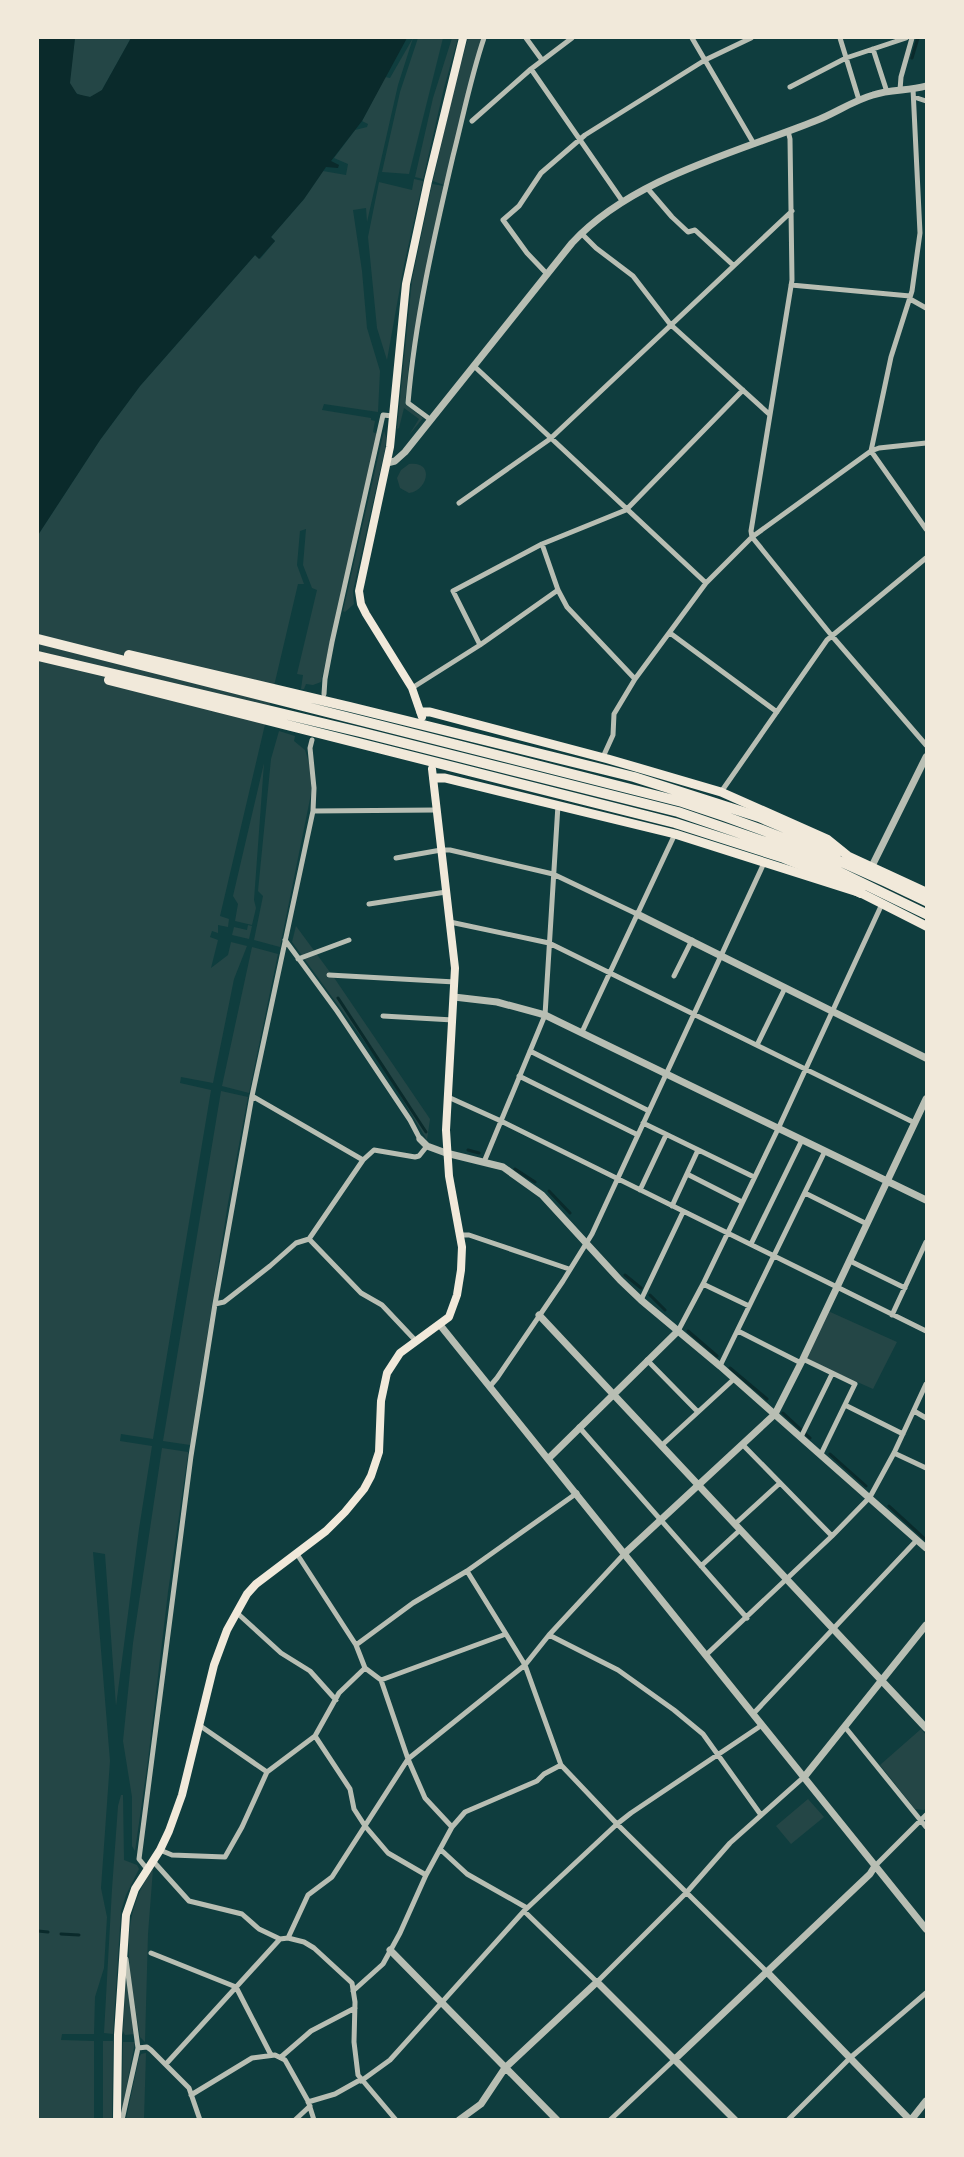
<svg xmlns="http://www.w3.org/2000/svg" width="964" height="2157" viewBox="0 0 964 2157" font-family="'PT Sans Narrow',sans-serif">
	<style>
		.green { fill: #244646 }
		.water { fill: #0a2a2b }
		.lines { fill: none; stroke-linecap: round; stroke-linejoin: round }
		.stream { stroke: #0a2a2b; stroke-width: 3 }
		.minor { stroke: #b8beb3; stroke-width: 5 }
		.tertiary { stroke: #b8beb3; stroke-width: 7 }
		.secondary { stroke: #f1e9da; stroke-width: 8 }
		.trunk { stroke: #f1e9da; stroke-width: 9 }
		.motorway { stroke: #f1e9da; stroke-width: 10 }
	</style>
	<rect width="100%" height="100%" fill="#0f3d3e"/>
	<!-- green -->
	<path class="green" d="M75 38H131L102 90 97 95 90 97 82 96 74 92 69 83Z
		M413 38 398 85 367 222 366 208 353 210 362 271 367 328 380 371 378 412 324 404 322 410 371 418V420L375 421 373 432 377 434 321 682 313 685 306 684 304 689H301L303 675 297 674 317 590 312 588 303 565 306 529 300 531 297 565 304 584H298L220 916 229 919 228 927 218 925V933L212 931 210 937 218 940 211 968 228 955 231 942 247 946 234 979 213 1083 181 1077 180 1083 211 1090 153 1439 121 1434 120 1441 152 1446 139 1529 116 1706 105 1554 93 1552 110 1761 101 1888 107 1917 104 1968 95 1997 94 2034H62L61 2040 94 2041V2120L38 2119V535L100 440 140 386 255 255 260 259 275 241 271 237 304 199 323 171 346 175 348 164 334 158 355 130 367 127 368 124 362 121 385 77 390 78Z
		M418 38H443L409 174 382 172 400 92Z
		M452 38H458L444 88 423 179 415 177 433 98Z
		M468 38H482L444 185 433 181 453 92Z
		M414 179 423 181 404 265 387 360 377 328 368 237 379 182 412 190Z
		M432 184 444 186 409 363 405 404 423 418 409 435 419 419 404 408 399 428 397 429 412 280Z
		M384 431 386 437 385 449 357 573 353 591 354 604 345 612 343 611Z
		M409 464C435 460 428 491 409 493L400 488 397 478 401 470Z
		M279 731 295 736 294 741 305 750 311 769V794L280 947 254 940 263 896 258 891 271 759Z
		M264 763 254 900 256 908 252 925 235 921 238 904 233 896Z
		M248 925 252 926 249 939 232 935 234 927 247 930Z
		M296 926 335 979 430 1119 427 1140 383 1067 292 942Z
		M252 947 278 954 249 1093 222 1086Z
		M221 1091 248 1097 228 1203 190 1445 163 1441Z
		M828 1311 897 1342 873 1389 806 1359Z
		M162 1448 188 1452V1454L168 1592 148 1760 135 1851 132 1846V1797L123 1741 133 1643Z
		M921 1729 926 1735V1808L924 1810 915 1809 880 1765Z
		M121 1795H123L124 1860 137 1865 139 1869 126 1895 121 1911 113 2034 104 2033 112 1889 118 1806Z
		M808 1799 824 1817 791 1844 776 1826Z
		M153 1869 148 1934 145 2042 140 2037C131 1978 115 1921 153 1869Z
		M126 1978 135 2034 125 2035 123 2031Z
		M103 2041H113L112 2119H103Z
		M123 2042H135L122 2110Z
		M146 2053 144 2119H126L139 2058 141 2054Z"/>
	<!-- water -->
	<path class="water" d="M38 38H75L70 83 77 94 90 97 102 90 131 38H407L362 121 331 161 339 165 338 168 326 167 304 199 271 237 275 241 259 259 255 255 140 386 100 440 38 535Z"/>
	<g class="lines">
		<!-- stream -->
		<path class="stream" d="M912 58 918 38
			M338 998 426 1132
			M468 1150 479 1153
			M515 1169 535 1182
			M549 1191 570 1213
			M625 1275 641 1288
			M650 1295 665 1310
			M688 1331 717 1356
			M730 1368 767 1399
			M783 1413 810 1438
			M830 1454 866 1486
			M889 1506 926 1540
			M38 1931 48 1932
			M61 1934 79 1935"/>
		<!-- minor -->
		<path class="minor" d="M526 38 542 60
			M692 38 754 144
			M840 38 859 100
			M873 49 887 92
			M531 69 623 202
			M790 87 846 58 906 38
			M913 89 920 233 912 291 891 357 871 451 926 529
			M900 90 901 77 912 38
			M914 97 926 101
			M472 121 531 69 572 38
			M788 131 790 139 792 280 751 531 752 537 832 636 926 745
			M648 189 672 217 688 232 695 230 733 265
			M581 233 596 248 633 276 670 324 769 414
			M547 274 527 253 503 220 519 206 541 173 585 135 705 60 751 38
			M791 285 910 296
			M910 299 926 308
			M474 366 706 583
			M431 420 408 403C415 320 434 237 453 156 463 117 471 76 484 38
			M459 503 550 439 792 211
			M542 544 558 590 567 607 635 679
			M670 633 777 712
			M480 645 453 591 542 544 626 510 743 390
			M412 688 480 645 558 590
			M324 694 325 679 332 642 383 415 393 416
			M603 757 613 735 614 714 635 679 706 583 752 537 871 451 879 448 926 443
			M721 792 827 640 926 558
			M313 811 436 810
			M396 858 441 850H450L553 874 637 914
			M369 904 446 892
			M450 922 549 943 915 1123
			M285 940 337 1011 410 1120 420 1139
			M298 959 349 940
			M329 975 455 982
			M674 976 692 940
			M383 1016 453 1020
			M582 1032 675 834
			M757 1045 785 988
			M530 1051 649 1111
			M519 1076 638 1135
			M252 1096 363 1160
			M448 1097 501 1121 926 1331
			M643 1123 754 1177
			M484 1162 545 1015 558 805
			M687 1174 742 1202
			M640 1190 666 1135
			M805 1193 867 1224
			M672 1206 698 1150
			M461 1235H469L569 1269
			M309 1239 361 1293 382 1305 415 1340
			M751 1244 802 1140
			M850 1261 905 1288
			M703 1284 749 1306
			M641 1300 683 1212
			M215 1304 224 1302 270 1266 296 1243 309 1239 363 1160 374 1150 415 1157 419 1156 427 1146
			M892 1315 926 1242
			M678 1331 703 1284 778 1129 882 904
			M738 1331 801 1363
			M803 1359 855 1384 821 1454
			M647 1360 698 1412
			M720 1366 825 1151
			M491 1385 497 1378 563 1281 592 1234 764 863
			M845 1405 903 1434
			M914 1411 926 1418
			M579 1427 747 1618
			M801 1437 832 1374
			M743 1445 832 1536
			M661 1446 734 1379
			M894 1453 926 1468
			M735 1524 780 1483
			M297 1554 356 1645 365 1668 381 1680 506 1634 525 1665 561 1765 617 1824 767 1972
			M701 1566 740 1530
			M467 1571 506 1634
			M236 1612 281 1653 310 1671 336 1700
			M549 1635 618 1670 674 1710 703 1734 761 1815
			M356 1645 413 1603 467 1571 577 1493
			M706 1655 832 1536 870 1497 894 1453 926 1384
			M381 1680 408 1759 425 1798 452 1827
			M753 1714 917 1540
			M199 1725 267 1772
			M845 1727 926 1827
			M315 1736 350 1789 354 1809 365 1826 388 1853 426 1875
			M440 1849 467 1874 527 1908
			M160 1850 172 1855 225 1857 242 1827 267 1772 315 1736 339 1693 365 1668
			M153 1861 189 1901 242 1914 259 1929 280 1939 288 1938 304 1942 314 1948 352 1983 355 2002 354 2042 358 2075 396 2120
			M875 1866 926 1815
			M147 1869 139 1859 191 1456 215 1304 252 1096 313 811 314 788 310 748 312 740
			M524 1911 597 1982 687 1892 730 1843 805 1776
			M288 1938 308 1895 332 1877 408 1759 525 1665 549 1635 625 1553
			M151 1953 236 1987 271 2055
			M353 1991 383 1964 400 1933 426 1875 452 1827 465 1812 537 1781 544 1774 561 1765
			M138 2048 147 2047 151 2050 189 2088 200 2120
			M281 2057 311 2031 355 2008
			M166 2064 280 1939
			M361 2081 390 2060 524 1911 617 1824 631 1813 762 1725
			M191 2095 252 2058 275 2055 285 2060 308 2101 314 2120
			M308 2102 335 2094 360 2080
			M122 2120 138 2048 126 1959
			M295 2120 310 2106
			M610 2120 675 2059
			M788 2120 850 2058 926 1993"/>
		<!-- tertiary -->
		<path class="tertiary" d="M387 463 395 461 405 452 572 243C632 178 735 153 815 121 834 114 852 101 873 95 890 89 909 91 926 86
			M872 866 926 757
			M637 914 926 1058
			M454 997 497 1002 545 1015 926 1200
			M420 1139 427 1146 446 1153 503 1167 542 1195 620 1280 641 1300 720 1366 926 1548
			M539 1315 926 1728
			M440 1325 926 1929
			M549 1458 678 1331
			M625 1553 775 1414 803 1359 926 1099
			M805 1776 926 1625
			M390 1950 557 2120
			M767 1972 910 2120
			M675 2059 870 1874 875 1866
			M459 2120 481 2104 505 2068 597 1982 735 2120
			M911 2120 926 2101"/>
		<!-- secondary -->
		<path class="secondary" d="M422 717 412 688 366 614 361 604 359 591 390 447 406 284 428 181 463 38
			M117 2120 118 2035 126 1915 135 1889 160 1850 169 1831 182 1795 214 1665 227 1630 247 1594 256 1584 326 1531 345 1512 364 1489 371 1476 379 1452 381 1401 387 1373 400 1353 449 1317 457 1295 461 1270 462 1247 449 1176 446 1130 455 968 432 769"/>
		<!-- trunk -->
		<path class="trunk" d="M421 712H430L608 759 721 792 827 839 848 856 926 892
			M434 778H445L675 834 861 893 926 926"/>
		<!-- motorway -->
		<path class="motorway" d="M38 639 682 802C766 829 847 862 926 901
			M129 655 350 707 634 777 759 817 839 851
			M38 656 360 732 678 812 786 849 829 867 926 914
			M109 680 675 823 784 858 826 875 861 893"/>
	</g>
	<!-- border -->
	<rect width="964" height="2157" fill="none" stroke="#f1e9da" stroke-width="78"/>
</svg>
